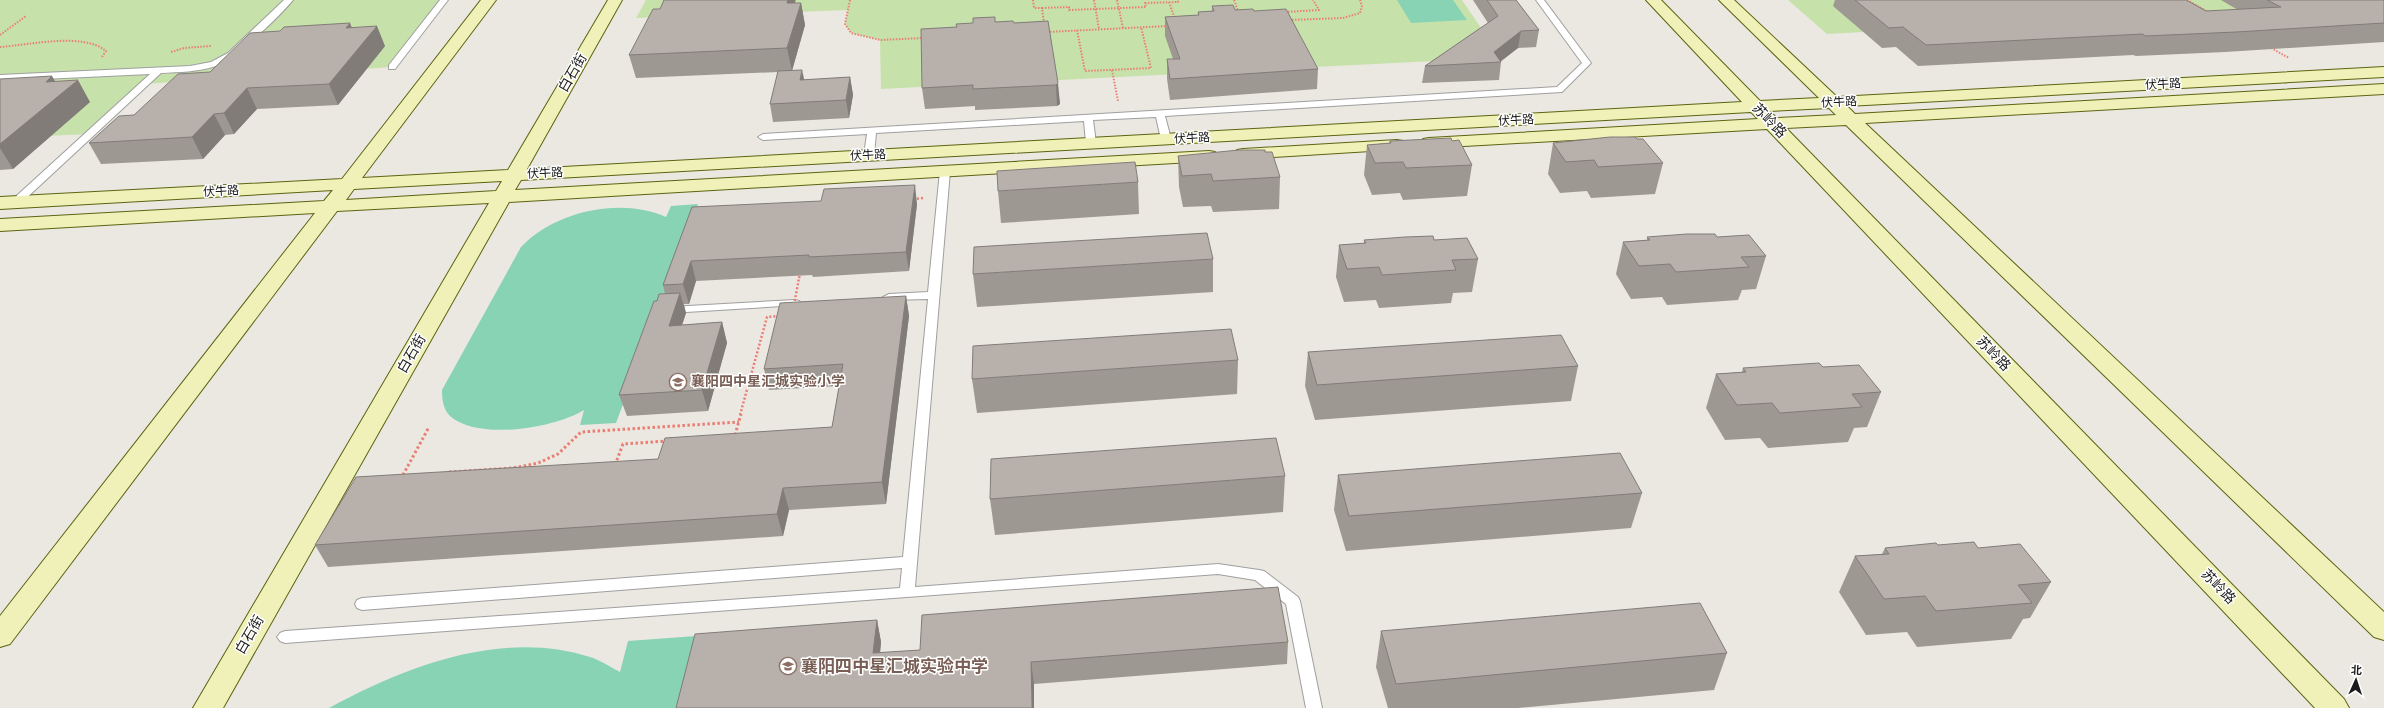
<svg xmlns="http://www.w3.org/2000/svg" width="2384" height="708" viewBox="0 0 2384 708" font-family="'Alegreya Sans','Noto Sans SC',sans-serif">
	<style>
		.grass { fill: #c7e1ab }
		.pitch { fill: #87d3b4 }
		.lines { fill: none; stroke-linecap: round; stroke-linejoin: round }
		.lane-casing { stroke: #9f9f9f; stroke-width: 2 }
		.secondary-casing { stroke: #5c6410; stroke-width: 2 }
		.path-far2 { stroke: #ea7e74; stroke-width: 2; stroke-dasharray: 1.5 1.5; stroke-linecap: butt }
		.path-far1 { stroke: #ea7e74; stroke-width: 2.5; stroke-dasharray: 2 2; stroke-linecap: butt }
		.path { stroke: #ea7e74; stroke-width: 3; stroke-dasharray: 2.5 2.5; stroke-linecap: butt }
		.lane { fill: #fff; fill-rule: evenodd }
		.secondary { fill: #eff1b9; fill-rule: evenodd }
		.path-bridge-far1 { stroke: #ea7e74; stroke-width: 2.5; stroke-dasharray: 2 2; stroke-linecap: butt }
		.path-bridge { stroke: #ea7e74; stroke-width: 3; stroke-dasharray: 2.5 2.5; stroke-linecap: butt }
		.wall { fill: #9e9893 }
		.shaded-wall { fill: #817c78 }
		.building { fill: #b8b1ab; stroke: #817c78 }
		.labels { text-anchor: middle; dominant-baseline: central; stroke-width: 3; stroke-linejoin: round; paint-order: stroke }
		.far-street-label { font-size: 12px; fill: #1b1b1b; stroke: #fff }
		.street-label { font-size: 14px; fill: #1b1b1b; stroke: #fff }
		.education-label { font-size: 14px; font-weight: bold; fill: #785e54; stroke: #fff; text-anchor: start }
		.near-education-label { font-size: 17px; font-weight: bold; fill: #785e54; stroke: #fff; text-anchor: start }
	</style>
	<rect width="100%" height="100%" fill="#ebe8e1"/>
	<!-- grass -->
	<path class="grass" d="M0 0H444L392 67 144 84 90 134 0 138Z
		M646 0H1462L1481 28 1435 61 881 89 880 40 851 33 845 24 848 10 636 18Z
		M1788 0H2363L2348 5 1827 34Z"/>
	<!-- pitch -->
	<path class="pitch" d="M1397 0H1453L1467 20 1411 23Z
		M698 204 616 423 580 425 584 410C555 428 478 441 450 416 443 409 442 399 442 390L521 247C556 211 620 197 666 217L671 206Z
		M696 636 678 708H329C406 666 502 629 590 657 600 660 610 667 620 672L628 641Z"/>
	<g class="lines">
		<defs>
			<path id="lane" d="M284 0H293C280 16 234 60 216 66 198 72 179 72 161 73L20 204H12V200L150 74 0 81V75L190 66 211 62 228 53Z
				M440 0H448L395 69H389V65Z
				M1536 0H1544L1591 63 1562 92 1165 116 1171 139 1166 142 1161 139 1156 117 1093 120 1096 143 1091 146 1086 143 1084 121 876 133 874 155 869 158 864 155 867 134 763 140 758 137 763 134 1557 87 1582 63Z
				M945 168 950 171 915 587 1218 564 1259 570 1264 571 1298 597 1300 601 1322 708H1306L1286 604 1255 580 1218 574 285 643 280 641 277 637 280 633 285 631 900 588 902 568 362 610 357 608 355 604 357 600 362 598 903 557 928 299 889 300 883 297 889 294 928 292 940 171Z
				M795 300 799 301 801 303 799 305 670 313 664 310 670 307Z"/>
			<path id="secondary" d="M481 0H496L362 178 508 170 608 0H622L527 169 1742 102 1646 0H1661L1760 101 1819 98 1719 0H1734L1837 97 2384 67V77L1847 106 1855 114 2384 84V94L1865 123 2384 612V640L2374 637 1846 125 1786 128 2344 699 2349 708H2315L1767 129 1429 148 1423 147 1420 143 1423 139 1429 138 1758 119 1751 112 521 180 515 190 1209 151 1215 152 1218 156 1215 160 1209 161 509 202 223 708H193L489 203 337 211 10 644 0 647V616L315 213 0 231V219L324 201 333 190 0 209V197L342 179ZM1829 108 1836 115 1777 118 1769 111ZM502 181 496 191 346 200 354 189Z
				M1397 140 1403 141 1406 145 1403 149 1243 159 1237 158 1234 154 1237 150 1243 149Z"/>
		</defs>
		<!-- lane casing -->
		<use href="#lane" class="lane-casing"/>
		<!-- secondary casing -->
		<use href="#secondary" class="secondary-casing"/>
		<!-- path-far2 -->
		<path class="path-far2" d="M850 0 845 24 851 33 880 40 924 38
			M1033 0 1034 8H1042L1044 23
			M1094 0 1099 29
			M1117 0 1123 28
			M1234 0 1238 11
			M2187 0 2208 12
			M1169 2 1175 19
			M1042 8 1069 7V10L1146 7 1145 3 1178 2V0
			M1285 12 1319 10 1313 0
			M1289 20 1343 18 1360 13 1362 6 1360 0
			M1077 30 1085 71 1151 68 1141 27
			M1047 32 1168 26
			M0 35 26 16
			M0 47C29 45 83 32 106 51L102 57
			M2271 48 2289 58
			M171 52 184 48 211 46
			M1112 70 1118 101"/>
		<!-- path-far1 -->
		<path class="path-far1" d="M913 199 924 198
			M799 278 801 272"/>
		<!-- path -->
		<path class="path" d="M449 472 513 468 538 463 558 454 581 432 739 422
			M403 475 429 427"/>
		<!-- lane -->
		<use href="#lane" class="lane"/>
		<!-- secondary -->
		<use href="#secondary" class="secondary"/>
		<!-- path-bridge-far1 -->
		<path class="path-bridge-far1" d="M794 305 799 278
			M740 415 767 317 779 316"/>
		<!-- path-bridge -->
		<path class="path-bridge" d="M735 435 741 414
			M615 465 623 444 667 441"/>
	</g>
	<!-- wall -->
	<path class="wall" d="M664 0H796L795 3H801L805 25 792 70 804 80 850 77 853 95 849 118 773 122 770 104 778 72 636 78 629 55 660 9Z
		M1473 0H1516L1539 30 1536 47 1518 48 1501 61V62L1499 80 1422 83 1425 66 1488 23Z
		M1835 0H2186L2206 11 2238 10 2221 0H2384V42L2225 52 2136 56 2133 55 1918 66 1896 47 1882 48 1833 6Z
		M1212 6 1235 10 1254 11 1318 69 1317 89 1170 100 1167 79V59H1173L1165 36V17L1198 15V12L1212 11Z
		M1048 21 1060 104 1057 106 975 110V106L925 109 922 88 995 22 1014 23Z
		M352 27 385 46 338 105 257 109 234 134 225 135 203 159 101 164 89 143 134 115Z
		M0 79 55 81 90 102 13 169 0 170Z
		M1637 139 1663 163 1655 194 1591 198 1587 191 1560 193 1548 174 1553 143Z
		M1390 141H1452L1472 165 1467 196 1403 200 1400 193 1372 195 1364 175 1367 145 1389 143Z
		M1265 152 1280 177 1279 209 1213 212 1211 206 1183 207 1179 187 1178 156Z
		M1138 182 1139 214 1001 223 998 191Z
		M917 204 909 271 813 277 812 275 696 281 689 304H684L686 313 682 325 722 322 727 343 708 411 627 416 619 395 657 301 665 294 663 285 692 207Z
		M1647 237H1717L1766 256 1756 289 1742 290 1738 300 1667 305 1662 297 1631 299 1616 274 1623 242 1647 240Z
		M1364 240H1434L1478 259 1472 292 1453 293 1451 303 1379 308 1376 300 1344 302 1336 277 1339 245 1364 243Z
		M1213 259V292L977 307 973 274Z
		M906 296 909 316 886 504 789 510 783 536 328 567 315 545 658 459 832 427 839 386 769 390 764 369Z
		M1308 352 1578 366 1571 401 1315 420 1305 386Z
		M1238 360 1237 394 977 413 972 379Z
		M1743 368 1881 392 1867 427 1854 428 1848 442 1768 448 1760 438 1725 440 1706 408 1716 374 1742 372Z
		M1338 475 1642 493 1631 528 1346 551 1334 510Z
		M1285 476 1283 512 995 535 990 499Z
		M1938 545 1978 548 2051 582 2030 618 2023 619 2011 639 1917 647 1907 632 1866 635 1839 592 1855 556 1882 554 1885 548Z
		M877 620 881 642 880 653 1288 642 1287 664 1034 684 676 708Z
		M1381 631 1727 653 1714 690 1518 708H1388L1376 667Z"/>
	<!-- shaded-wall -->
	<path class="shaded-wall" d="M788 0H795L791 25 787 3Z
		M801 3 805 25 792 71 787 48Z
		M350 23 358 43 346 28Z
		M377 26 385 46 338 105 329 84Z
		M1521 31 1518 48 1500 62 1494 52Z
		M802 70 806 87 800 80Z
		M52 76 62 93 78 80 90 102 13 169 0 148V144L46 82Z
		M850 77 853 95 849 118 846 100Z
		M1058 83 1060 104 1057 106 1056 85Z
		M247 88 257 109 234 134 224 113Z
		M214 114 225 135 203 159 192 137Z
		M915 185 917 204 909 271 906 252Z
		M691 261 696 281 689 304 683 284Z
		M680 293 686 313 675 346 669 326Z
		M906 296 909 316 886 504 882 482Z
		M722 322 727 343 708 411 702 390Z
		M783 488 789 510 783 536 777 514Z
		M877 620 881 642 878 675 873 653Z
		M1031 662 1034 684V708H1032Z"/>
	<!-- building -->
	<path class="building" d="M664 0H788L787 3H801L787 48 629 55 653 9H660Z
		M1487 0H1516L1539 30 1521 31 1494 52 1501 62 1425 66 1498 16Z
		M1855 0H2186L2206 11 2281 7 2267 0H2384V23L2236 32 2145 36 2143 34 1926 45 1903 27 1889 28Z
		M1233 5 1235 10 1253 9 1254 11 1286 9 1318 69 1170 79 1167 59H1180L1165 17 1199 15 1198 12 1214 11 1212 6Z
		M995 17V22L1013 21 1014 23 1048 21 1058 83 1056 85 973 89V85L922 88 921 29 957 27 956 24 973 23V18Z
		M350 23 346 28 377 26 329 84 247 88 224 113 214 114 192 137 89 143 119 116 134 115 178 74 210 72 250 33 280 31 284 27Z
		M802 70 800 80 850 77 846 100 770 104 778 71Z
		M52 76 46 82 78 80 0 144V79Z
		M1610 137H1635L1637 139H1643L1663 163 1598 167 1594 160 1566 162 1553 143Z
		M1451 138 1452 141 1459 140 1472 165 1406 168 1403 162 1375 163 1367 145 1391 143 1390 141Z
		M1239 150H1265V152H1272L1280 177 1213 181 1211 174 1182 176 1178 156Z
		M1135 162 1138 182 998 191 997 171Z
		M915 185 906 252 809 257V255L691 261 683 284 663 285 692 207 821 201 824 189Z
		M1207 233 1213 259 973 274 974 247Z
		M1687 234H1715L1717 237 1749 235 1766 256 1741 257 1749 267 1676 272 1670 264 1639 266 1623 242 1650 240 1647 237Z
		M1433 236 1434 240 1467 238 1478 259 1452 260 1456 270 1382 275 1379 267 1347 269 1339 245 1366 243 1364 240 1405 237Z
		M680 293 669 326 722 322 702 390 619 395 654 301H657L659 294Z
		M906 296 882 482 783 488 777 514 315 545 356 477 658 459 665 438 832 427 843 364 764 369 780 303Z
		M1231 329 1238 360 972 379 973 346Z
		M1561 335 1578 366 1317 385 1308 352Z
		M1819 363 1823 367 1859 365 1881 392 1852 394 1862 407 1780 413 1772 403 1737 405 1716 374 1746 372 1743 368Z
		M1276 438 1285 476 990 499 991 459Z
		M1620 453 1642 493 1349 516 1338 475Z
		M1974 542 1978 548 2020 544 2051 582 2018 585 2032 603 1936 611 1925 596 1884 599 1855 556 1889 554 1885 548 1936 543 1938 545Z
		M1278 587 1288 642 1031 662 1032 708H676L695 634 877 620 873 653 920 650 922 615Z
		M1700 603 1727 653 1396 684 1381 631Z"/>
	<!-- icons -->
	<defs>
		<symbol id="school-ring" viewBox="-11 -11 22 22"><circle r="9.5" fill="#fff" stroke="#8d6e63" stroke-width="1.5"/><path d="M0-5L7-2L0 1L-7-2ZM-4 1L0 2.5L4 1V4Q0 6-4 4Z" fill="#8d6e63"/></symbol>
	</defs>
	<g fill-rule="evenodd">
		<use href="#school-ring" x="668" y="372" width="20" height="20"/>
		<use href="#school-ring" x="778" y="656" width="20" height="20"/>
	</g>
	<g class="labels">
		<!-- far-street labels -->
		<g class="far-street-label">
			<text transform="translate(2163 84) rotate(-3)">伏牛路</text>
			<text transform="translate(1839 102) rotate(-3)">伏牛路</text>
			<text transform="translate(1516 120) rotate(-3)">伏牛路</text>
			<text transform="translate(1192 138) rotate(-3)">伏牛路</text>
			<text transform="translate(868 155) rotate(-3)">伏牛路</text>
			<text transform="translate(545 173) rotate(-3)">伏牛路</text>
			<text transform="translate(221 191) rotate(-3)">伏牛路</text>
		</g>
		<!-- street labels -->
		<g class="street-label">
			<text transform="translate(573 73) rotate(-60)">白石街</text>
			<text transform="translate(1769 121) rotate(46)">苏岭路</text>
			<text transform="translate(412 354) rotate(-60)">白石街</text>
			<text transform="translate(1993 354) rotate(46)">苏岭路</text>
			<text transform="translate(2218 587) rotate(46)">苏岭路</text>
			<text transform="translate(250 635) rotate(-60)">白石街</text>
		</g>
		<!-- education labels -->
		<g class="education-label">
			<text x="691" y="382">襄阳四中星汇城实验小学</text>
		</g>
		<!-- near-education labels -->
		<g class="near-education-label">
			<text x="801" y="666">襄阳四中星汇城实验中学</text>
		</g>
	</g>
	<!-- north arrow -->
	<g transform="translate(2356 680) rotate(3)" stroke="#ffffff" stroke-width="3" paint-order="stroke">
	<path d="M0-3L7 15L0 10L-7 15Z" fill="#1b1b1b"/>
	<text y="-6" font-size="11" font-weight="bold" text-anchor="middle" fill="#1b1b1b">北</text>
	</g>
</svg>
